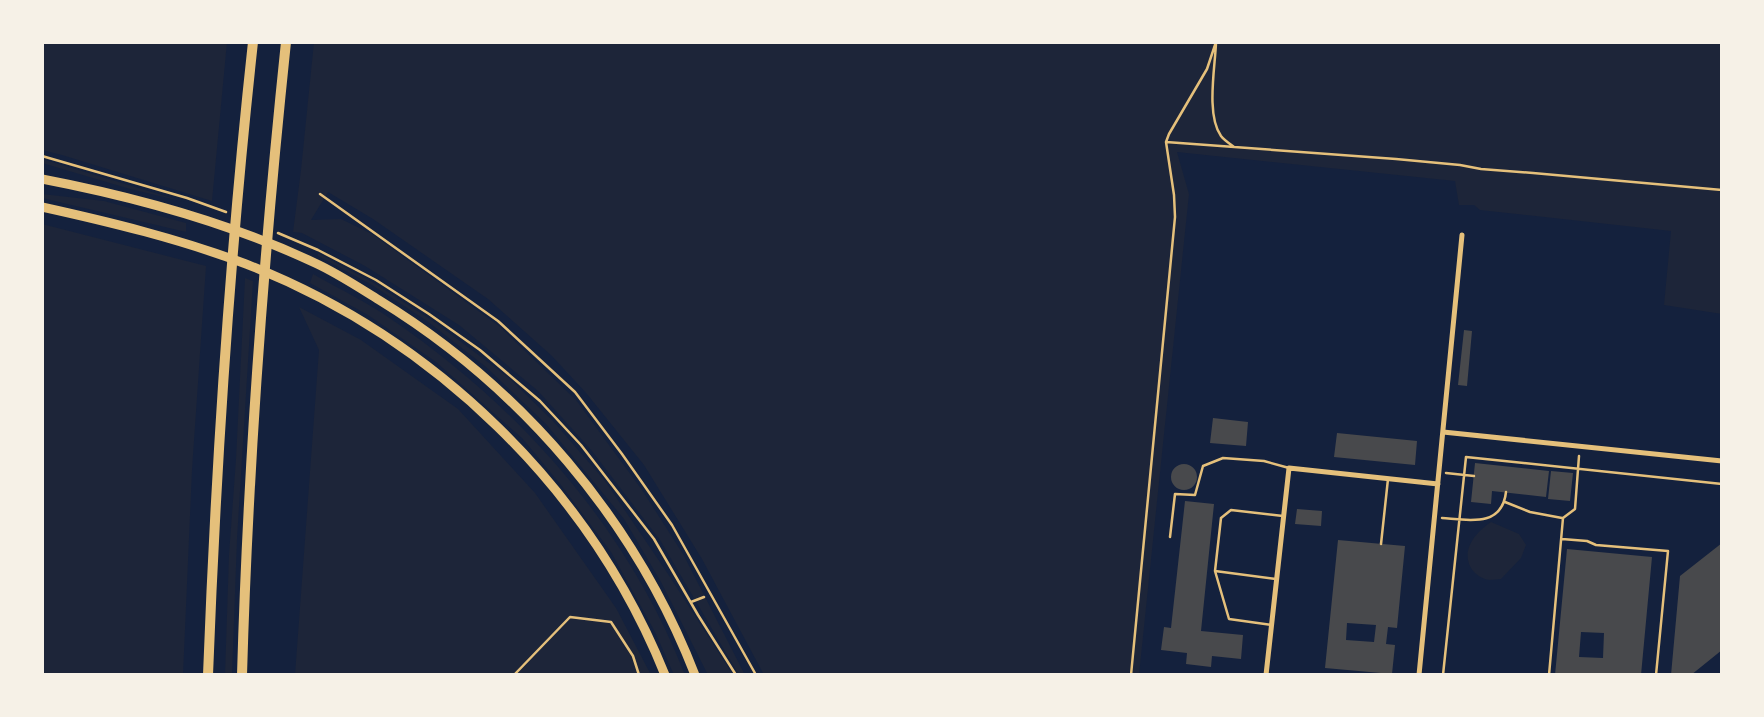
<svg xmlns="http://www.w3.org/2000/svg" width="1764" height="717" viewBox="0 0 1764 717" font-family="Montserrat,sans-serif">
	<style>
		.green { fill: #1d2539 }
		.building { fill: #48494c; fill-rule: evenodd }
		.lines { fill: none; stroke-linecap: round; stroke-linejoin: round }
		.path { stroke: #e5c07b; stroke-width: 2.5 }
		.service { stroke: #e5c07b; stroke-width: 2.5 }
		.minor { stroke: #e5c07b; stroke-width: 5 }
		.primary { stroke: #e5c07b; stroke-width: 9 }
		.motorway { stroke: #e5c07b; stroke-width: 10 }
	</style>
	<rect width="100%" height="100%" fill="#14213d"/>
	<!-- green -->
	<path class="green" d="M42 42H227L212 201 62 155 42 150Z
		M314 42H1722V314L1664 305 1671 231 1480 210 1474 205H1459L1455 181 1177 152 1189 194 1139 675H764L702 559 644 465 587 394 552 356 488 299 373 219 328 192 311 220 341 219 372 234 499 326 576 400 642 490 683 554 745 675H739L660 540 592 451 538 391 459 325 365 266 302 233 293 232 301 170Z
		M42 159 185 202 130 189 42 163Z
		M42 194 104 201 186 223V232L42 198Z
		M42 224 206 266 192 470 183 675H42Z
		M318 253 374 283 436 323 509 378 553 421 605 481 668 574 733 675H708L661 582 624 519 546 424 486 367 427 321 372 285 318 256Z
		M313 274C339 289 367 302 391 319 520 407 628 528 685 675H674L655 632 611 552 561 485 522 438 436 362 368 315 310 283Z
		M245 278 253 281 237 539 232 675H225L229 555 236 459Z
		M299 307 361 340 458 409 535 493 616 608 651 675H295L319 350Z
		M1491 522 1519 534 1526 545 1521 558 1501 579C1496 579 1489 581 1485 579 1477 576 1472 571 1469 564 1463 546 1478 531 1491 522Z"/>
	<!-- building -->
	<path class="building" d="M1464 330 1472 331 1467 386 1458 385Z
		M1213 418 1248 422 1246 446 1210 443Z
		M1337 433 1417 441 1415 465 1334 457Z
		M1475 463 1549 471 1546 497 1492 491 1491 504 1471 502Z
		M1171 477a13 13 0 1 1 26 0a13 13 0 1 1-26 0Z
		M1551 471 1573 473 1570 501 1548 499Z
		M1185 501 1214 504 1201 631 1243 635 1241 659 1212 656 1211 667 1186 664 1187 653 1161 650 1164 627 1171 628Z
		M1297 509 1322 511 1321 526 1295 524Z
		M1338 540 1405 546 1397 628 1388 627 1386 644 1395 645 1392 674 1325 668ZM1347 623 1376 625 1374 642 1346 640Z
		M1722 543V650L1691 675H1671L1680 576Z
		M1567 549 1652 557 1641 675H1555ZM1581 632 1604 633 1603 658 1579 657Z"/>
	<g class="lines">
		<!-- path -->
		<path class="path" d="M1216 43C1215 68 1206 115 1221 136 1224 140 1230 144 1234 147
			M1166 142 1396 159 1460 165 1481 169 1533 173 1722 190
			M42 156 187 198 226 212
			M278 233 318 250 376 280 429 314 480 350 540 401 581 445 654 539 698 615 736 675
			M1446 473 1474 476
			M1505 502 1530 512 1562 518
			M1442 518C1468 520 1502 528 1506 492
			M1562 539 1587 541 1596 545 1668 551 1656 675
			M691 602 704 597
			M514 675 570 617 611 622 633 656 639 675
			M1131 675 1175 217 1174 195 1166 142 1169 134 1207 69 1216 42
			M1443 675 1466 457 1722 484
			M1549 675 1563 518 1575 509 1579 456"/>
		<!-- service -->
		<path class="service" d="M320 194 498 321 575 392 622 454 672 525 756 675
			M1170 537 1175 494 1195 495 1203 466 1223 458 1264 461 1289 468
			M1381 544 1388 479
			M1215 571 1221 518 1231 510 1283 516
			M1272 625 1229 619 1215 571 1276 579"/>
		<!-- minor -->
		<path class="minor" d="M1443 432 1722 461
			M1266 675 1289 468 1438 484
			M1419 675 1462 235"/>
		<!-- primary -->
		<path class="primary" d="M42 179C136 197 228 222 315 263 337 273 358 287 379 300 521 387 635 520 695 675
			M42 207C110 222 180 239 246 264 433 337 590 488 665 675"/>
		<!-- motorway -->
		<path class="motorway" d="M208 675C216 464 230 252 253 42
			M242 675C248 464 264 252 286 42"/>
	</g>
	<!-- border -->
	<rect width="1764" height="717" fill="none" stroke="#f6f1e7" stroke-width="88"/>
</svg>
